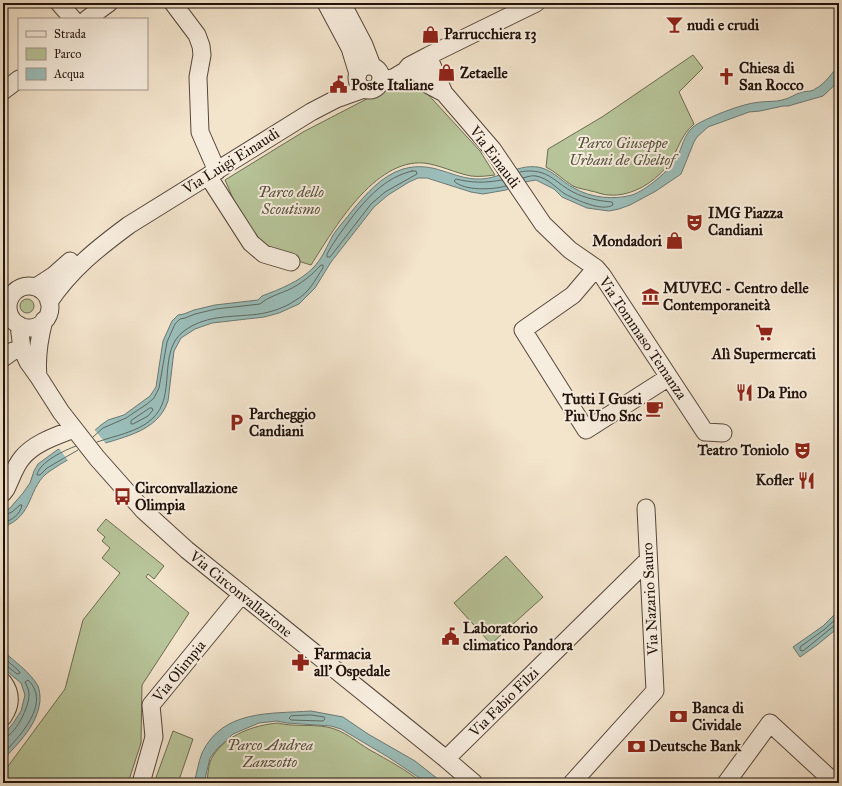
<svg xmlns="http://www.w3.org/2000/svg" width="842" height="786" viewBox="0 0 842 786" font-family="'IM FELL Great Primer',serif">
	<style>
		.green { fill: #b8c59a; stroke: #6c6c52 }
		.water { fill: #9bbeba; stroke: #6a7974 }
		.pier { fill: #f3e4cc }
		.lines { fill: none; stroke-linecap: round; stroke-linejoin: round }
		.shore { stroke: #5e6862; stroke-width: 1 }
		.minor-casing { stroke: #56463b; stroke-width: 19 }
		.minor { stroke: #f7edde; stroke-width: 17 }
		.labels { text-anchor: middle; dominant-baseline: central; stroke-width: 4; stroke-linejoin: round; paint-order: stroke }
		.poi-label { font-size: 15px; font-weight: bold; fill: #21120b; stroke: #f7edde; text-anchor: start }
		.park-label { font-size: 15px; font-style: italic; fill: #56513d; stroke: #f7edde }
		.street-label { font-size: 15px; fill: #21120b; stroke: #f7edde }
	</style>
	<rect width="100%" height="100%" fill="#f3e4cc"/>
	<filter id="stains"><feTurbulence type="fractalNoise" baseFrequency=".005" numOctaves="4"/><feColorMatrix values="0 0 0 0 .2 0 0 0 0 .09 0 0 0 0 .02 0 0 0 .5 -.17"/></filter>
	<radialGradient id="worn" r=".72"><stop offset=".6" stop-color="#630" stop-opacity="0"/><stop offset="1" stop-color="#630" stop-opacity=".3"/></radialGradient>
	<!-- green -->
	<path class="green" d="M693 55 703 68 679 92 694 124C680 136 679 149 669 163 657 181 632 197 609 195 603 195 597 192 591 191 585 189 579 189 573 186 563 180 556 172 546 167L548 149 602 117Z
		M411 76 480 151 495 175C487 176 479 177 471 176 455 173 440 165 424 163 374 159 334 229 311 265L265 251 252 242 225 180 303 132Z
		M20 306a7 7 0 1 1 14 0a7 7 0 1 1-14 0Z
		M106 519 164 566 154 579 148 574 146 577 189 613 142 685 141 743 128 783H3V773L65 689 83 620 120 573 102 558 110 548 102 541 105 537 97 530Z
		M506 556 543 597 491 644 454 603Z
		M278 723C294 727 310 724 327 727 344 730 356 742 370 750 388 760 406 770 423 783H207C208 774 208 763 213 756 226 735 254 725 278 723Z
		M173 731 193 739 178 783H154Z"/>
	<!-- water -->
	<path class="water" d="M839 65V81L823 96 788 106H783L760 111 749 112 708 127 697 137 694 142 681 174 656 191 630 205 619 209 609 211 587 208 562 197 554 189 536 180 519 183 506 190 483 194 471 192 427 178H418L409 182 388 195 374 207 331 262 315 288 299 304 279 313 264 317 212 323 195 329 181 338 174 351 168 401C157 434 119 437 91 448 77 454 63 462 50 471 27 486 35 516 3 527V513L10 508 23 493 30 483 34 471 38 464 57 450 85 439 101 425 108 420 124 415 150 396 156 387 163 341 172 321 178 315 184 314 194 310 215 305 258 300 262 296C280 289 299 282 313 268 322 259 327 246 333 235 339 226 346 219 352 211 366 194 381 176 403 169 435 160 452 180 481 179 502 178 521 162 542 168 555 172 562 182 574 188 591 198 614 200 632 195 645 191 670 170 677 158 682 147 684 135 693 127 701 121 712 117 721 113 734 108 748 103 761 102 768 101 776 102 782 100 789 99 795 94 802 92 806 91 811 92 815 89 825 84 832 73 839 65Z
		M839 610V627L817 645 800 657 793 647 823 626Z
		M3 651C15 662 30 672 38 686 40 691 40 696 40 701 37 726 19 742 3 760V736L14 722 21 711 25 695 21 683 3 668Z
		M311 711 343 717 368 734 415 761 443 783H427L388 757 341 729 331 726 287 723 277 721 259 723 233 734 216 750 210 758 204 783H194C197 773 198 763 202 753 223 709 271 714 311 711Z"/>
	<!-- pier -->
	<path class="pier" d="M94 429 107 445 91 450 69 462 58 447 84 437Z"/>
	<g class="lines">
		<!-- shore -->
		<path class="shore" d="M412 171H416L417 174 385 192 371 204 334 252 330 257H327V254C335 239 345 227 355 213 371 194 387 177 412 171Z
			M520 172C524 171 527 171 532 171 551 172 557 184 573 192 584 198 599 201 612 202L613 205C602 212 577 200 565 194 556 188 548 178 536 176 532 175 527 177 523 178
			M502 180C485 183 472 183 456 179L454 181C464 191 492 190 506 186
			M150 408H152L153 410 148 416 133 424H131V421Z
			M93 437 103 428 126 418 147 404 154 398 159 388 167 342 175 324 180 319 185 318 195 314 216 309 260 304C268 297 279 294 288 290 301 284 312 275 321 265H323V268C315 280 309 293 296 300 283 309 266 314 250 315 227 317 204 316 184 331 156 352 178 396 152 419 138 432 114 436 97 442
			M76 446C65 450 39 462 37 475H40L47 468 78 450
			M3 516 12 512 20 505H22C20 515 12 520 3 523
			M839 616 825 629 800 647V650L803 651 835 625H839
			M3 657 19 671 20 673 17 674 7 666 3 665
			M311 715 324 717 325 719 323 721 291 720 289 718 291 716Z
			M3 738C15 737 30 705 29 694 29 690 27 686 25 682L28 680C52 703 19 737 3 754"/>
		<defs>
			<path id="minor" d="M59 3 73 19
				M173 3 197 35 201 46 202 55 198 77 200 132 217 171
				M326 3 350 48 358 74
				M342 3 364 45 372 66
				M87 19 109 3
				M428 56 444 93
				M414 64 418 72 429 85 444 93 493 150 543 224 570 250 596 268 602 275 705 432 723 433
				M357 78a12 12 0 1 1 24 0a12 12 0 1 1-24 0Z
				M380 82 395 77 405 71 409 66 428 56 536 3
				M3 91 19 79
				M208 176 251 243 264 254 291 262
				M596 268 573 295 523 330 586 430 669 377
				M8 307a21 21 0 1 1 42 0a21 21 0 1 1-42 0Z
				M36 287 53 276 70 261
				M49 302C71 269 98 248 129 225L311 112 336 99 364 89
				M19 325 22 349 28 362 38 376 61 412 97 458 144 511 187 550 446 759 474 783
				M3 358 13 351 22 349
				M38 376C36 356 39 339 44 320
				M3 493 6 489C11 479 15 466 22 458 34 443 56 436 74 429
				M3 682C12 694 11 705 3 717
				M446 759 648 560
				M141 783 154 737 151 705 242 594
				M572 783 655 691 646 508
				M726 783 770 723 835 783"/>
		</defs>
		<!-- minor casing -->
		<use href="#minor" class="minor-casing"/>
		<!-- minor -->
		<use href="#minor" class="minor"/>
	</g>
	<!-- icons -->
	<defs>
		<symbol id="bar-bare" viewBox="-9 -9 18 18"><path d="M-6-5H6L.8 .8V4.5H3.5V6h-7V4.5H-.8V.8Z" fill="#8f2418" stroke="#f7edde" stroke-width="2.5" paint-order="stroke"/></symbol>
		<symbol id="shop-bare" viewBox="-9 -9 18 18"><path d="M-5-2.5h2.3a2.7 3.5 0 0 1 5.4 0H5L5.5 6h-11ZM-1.5-2.5h3a1.5 2.3 0 0 0-3 0Z" fill="#8f2418" stroke="#f7edde" stroke-width="2.5" paint-order="stroke"/></symbol>
		<symbol id="church-bare" viewBox="-9 -9 18 18"><path d="M-1.2-6h2.4v3.5h3.3v2.4h-3.3V6h-2.4V-.1h-3.3v-2.4h3.3Z" fill="#8f2418" stroke="#f7edde" stroke-width="2.5" paint-order="stroke"/></symbol>
		<symbol id="civic-bare" viewBox="-9 -9 18 18"><path d="M-.6-6.5H3V-4.5H.6V-3L4-1V1h2V6H-6V1h2V-1L-.6-3ZM-1.2 2.5V6h2.4V2.5Z" fill="#8f2418" stroke="#f7edde" stroke-width="2.5" paint-order="stroke"/></symbol>
		<symbol id="theatre-bare" viewBox="-9 -9 18 18"><path d="M-5-5.5Q0-4 5-5.5V0Q5 5 0 6Q-5 5-5 0ZM-3.3-2.5H-1v1.5H-3.3ZM1-2.5H3.3v1.5H1ZM-2.8 1Q0 5.5 2.8 1Z" fill="#8f2418" stroke="#f7edde" stroke-width="2.5" paint-order="stroke"/></symbol>
		<symbol id="museum-bare" viewBox="-9 -9 18 18"><path d="M0-6L6-3V-2H-6V-3ZM-5-1h2V3h-2ZM-1-1h2V3h-2ZM3-1h2V3H3ZM-6 4H6V6H-6Z" fill="#8f2418" stroke="#f7edde" stroke-width="2.5" paint-order="stroke"/></symbol>
		<symbol id="supermarket-bare" viewBox="-9 -9 18 18"><path d="M-6-5.5h2.5l.6 2H6L4.5 2H-2.5L-4.4-4H-6ZM-1.5 3.2a1.3 1.3 0 1 0 .1 0ZM3 3.2a1.3 1.3 0 1 0 .1 0Z" fill="#8f2418" stroke="#f7edde" stroke-width="2.5" paint-order="stroke"/></symbol>
		<symbol id="restaurant-bare" viewBox="-9 -9 18 18"><path d="M-5-6h1v4h1v-4h1v4h1v-4h1v5L-1.5 .5V6h-2V.5L-5-1ZM5-6V6H3V1.5H1.5Q1.5-4 5-6Z" fill="#8f2418" stroke="#f7edde" stroke-width="2.5" paint-order="stroke"/></symbol>
		<symbol id="cafe-bare" viewBox="-9 -9 18 18"><path d="M-5.5-4.5H6V0H3Q3 3.5 0 3.5H-2.5Q-5.5 3.5-5.5 0ZM3-3.2v2h1.7v-2ZM-6 4.5H4V6H-6Z" fill="#8f2418" stroke="#f7edde" stroke-width="2.5" paint-order="stroke"/></symbol>
		<symbol id="parking-bare" viewBox="-9 -9 18 18"><path d="M-3.5-5.5H1a3.5 3.5 0 0 1 0 7H-1V5.5H-3.5ZM-1-3.4V-.6H.8a1.4 1.4 0 0 0 0-2.8Z" fill="#8f2418" stroke="#f7edde" stroke-width="2.5" paint-order="stroke"/></symbol>
		<symbol id="bus-bare" viewBox="-9 -9 18 18"><path d="M-5-6H5V4H4V6H2V4H-2V6H-4V4H-5ZM-3.5-4V0h7V-4ZM-3.5 1.2v1.5H-2V1.2ZM2 1.2v1.5H3.5V1.2Z" fill="#8f2418" stroke="#f7edde" stroke-width="2.5" paint-order="stroke"/></symbol>
		<symbol id="pharmacy-bare" viewBox="-9 -9 18 18"><path d="M-2-6h4v4h4v4h-4v4h-4v-4h-4v-4h4Z" fill="#8f2418" stroke="#f7edde" stroke-width="2.5" paint-order="stroke"/></symbol>
		<symbol id="bank-bare" viewBox="-9 -9 18 18"><path d="M-6-4H6V4H-6ZM0-2.3a2.3 2.3 0 1 0 0 4.6a2.3 2.3 0 1 0 0-4.6Z" fill="#8f2418" stroke="#f7edde" stroke-width="2.5" paint-order="stroke"/></symbol>
	</defs>
	<g fill-rule="evenodd">
		<use href="#bar-bare" x="662" y="12" width="25" height="25"/>
		<use href="#shop-bare" x="418" y="22" width="25" height="25"/>
		<use href="#shop-bare" x="434" y="60" width="25" height="25"/>
		<use href="#church-bare" x="714" y="64" width="25" height="25"/>
		<use href="#civic-bare" x="326" y="72" width="25" height="25"/>
		<use href="#theatre-bare" x="682" y="210" width="25" height="25"/>
		<use href="#shop-bare" x="662" y="228" width="25" height="25"/>
		<use href="#museum-bare" x="638" y="284" width="25" height="25"/>
		<use href="#supermarket-bare" x="752" y="320" width="25" height="25"/>
		<use href="#restaurant-bare" x="732" y="380" width="25" height="25"/>
		<use href="#cafe-bare" x="642" y="396" width="25" height="25"/>
		<use href="#parking-bare" x="224" y="410" width="25" height="25"/>
		<use href="#theatre-bare" x="790" y="438" width="25" height="25"/>
		<use href="#restaurant-bare" x="794" y="468" width="25" height="25"/>
		<use href="#bus-bare" x="110" y="484" width="25" height="25"/>
		<use href="#civic-bare" x="438" y="624" width="25" height="25"/>
		<use href="#pharmacy-bare" x="288" y="650" width="25" height="25"/>
		<use href="#bank-bare" x="666" y="704" width="25" height="25"/>
		<use href="#bank-bare" x="624" y="734" width="25" height="25"/>
	</g>
	<g class="labels">
		<!-- poi labels -->
		<g class="poi-label">
			<text x="687" y="25">nudi e crudi</text>
			<text x="444" y="34">Parrucchiera 13</text>
			<text x="739" y="68">Chiesa di<tspan x="739" dy="17">San Rocco</tspan></text>
			<text x="460" y="73">Zetaelle</text>
			<text x="351" y="85">Poste Italiane</text>
			<text x="708" y="213">IMG Piazza<tspan x="708" dy="17">Candiani</tspan></text>
			<text x="662" y="241" text-anchor="end">Mondadori</text>
			<text x="663" y="288">MUVEC - Centro delle<tspan x="663" dy="17">Contemporaneità</tspan></text>
			<text x="764" y="354" text-anchor="middle">Alì Supermercati</text>
			<text x="757" y="393">Da Pino</text>
			<text x="642" y="399" text-anchor="end">Tutti I Gusti<tspan x="642" dy="17">Piu Uno Snc</tspan></text>
			<text x="249" y="414">Parcheggio<tspan x="249" dy="17">Candiani</tspan></text>
			<text x="789" y="450" text-anchor="end">Teatro Toniolo</text>
			<text x="794" y="480" text-anchor="end">Kofler</text>
			<text x="135" y="488">Circonvallazione<tspan x="135" dy="17">Olimpia</tspan></text>
			<text x="463" y="628">Laboratorio<tspan x="463" dy="17">climatico Pandora</tspan></text>
			<text x="314" y="654">Farmacia<tspan x="314" dy="17">all' Ospedale</tspan></text>
			<text x="692" y="708">Banca di<tspan x="692" dy="17">Cividale</tspan></text>
			<text x="649" y="746">Deutsche Bank</text>
		</g>
		<!-- park labels -->
		<g class="park-label">
			<text x="622" y="143">Parco Giuseppe<tspan x="622" dy="17">Urbani de Gheltof</tspan></text>
			<text x="291" y="192">Parco dello<tspan x="291" dy="17">Scoutismo</tspan></text>
			<text x="270" y="745">Parco Andrea<tspan x="270" dy="17">Zanzotto</tspan></text>
		</g>
		<!-- street labels -->
		<g class="street-label">
			<text transform="translate(495 157) rotate(53)">Via Einaudi</text>
			<text transform="translate(231 161) rotate(-32)">Via Luigi Einaudi</text>
			<text transform="translate(643 338) rotate(56)">Via Tommaso Temanza</text>
			<text transform="translate(241 594) rotate(39)">Via Circonvallazione</text>
			<text transform="translate(650 599) rotate(-93)">Via Nazario Sauro</text>
			<text transform="translate(179 671) rotate(-51)">Via Olimpia</text>
			<text transform="translate(504 702) rotate(-45)">Via Fabio Filzi</text>
		</g>
	</g>
	<!-- margin -->
	<rect width="842" height="786" fill="none" stroke="#f3e4cc" stroke-width="16"/>
	<rect x="4" y="4" width="834" height="778" fill="none" stroke="#21120b" stroke-width="2"/>
	<rect x="8" y="8" width="826" height="770" fill="none" stroke="#21120b"/>
	<!-- legend -->
	<rect x="18" y="18" width="130" height="72" fill="#f7edde" stroke="#a1958a"/>
	<rect x="26" y="31" width="20" height="6" fill="#f7edde" stroke="#a1958a"/>
	<text x="54" y="38" font-size="12" fill="#21120b">Strada</text>
	<rect x="26" y="48" width="20" height="12" fill="#b8c59a" stroke="#a1958a"/>
	<text x="54" y="58" font-size="12" fill="#21120b">Parco</text>
	<rect x="26" y="68" width="20" height="12" fill="#9bbeba" stroke="#a1958a"/>
	<text x="54" y="78" font-size="12" fill="#21120b">Acqua</text>
	<rect width="100%" height="100%" filter="url(#stains)"/>
	<rect width="100%" height="100%" fill="url(#worn)"/>
</svg>
